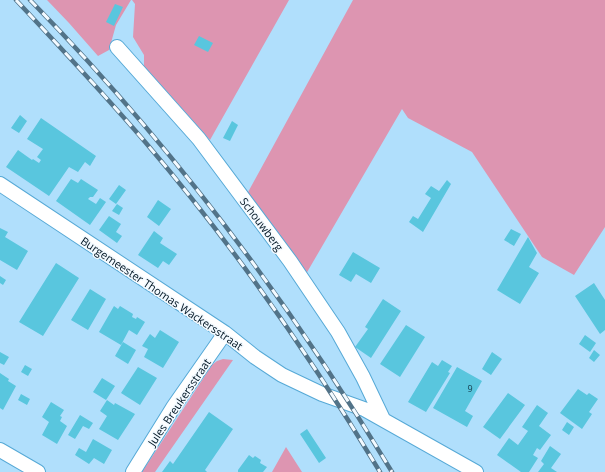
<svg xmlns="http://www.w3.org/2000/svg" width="605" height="472" viewBox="0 0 605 472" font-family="'Open Sans',sans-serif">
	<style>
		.green { fill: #dd95b1 }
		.building { fill: #59c6de }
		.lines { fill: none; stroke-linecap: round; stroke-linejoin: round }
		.minor-casing { stroke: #56a9d6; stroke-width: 16 }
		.minor { stroke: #fff; stroke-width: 14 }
		.rail-casing { stroke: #527388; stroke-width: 4.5 }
		.rail { stroke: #f3faff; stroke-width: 3; stroke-dasharray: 9; stroke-linecap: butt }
		.labels { text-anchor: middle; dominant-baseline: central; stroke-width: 3; stroke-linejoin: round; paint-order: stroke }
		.number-label { font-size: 9px; fill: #164152 }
		.street-label { font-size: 11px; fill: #001523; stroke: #f3faff }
	</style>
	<rect width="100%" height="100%" fill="#b0dffc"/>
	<!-- green -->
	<path class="green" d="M47 0H131L116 25 109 50 98 56 69 23Z
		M132 0H289L210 140 144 66V55L133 37 135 4Z
		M353 0H605V227L574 275 542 257 472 152 408 118 402 109 306 274 247 194Z
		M223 359 233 360 155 472H142L212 365 217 361Z
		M286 447 302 472H272Z"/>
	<!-- building -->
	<path class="building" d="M115 4 123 7 114 26 106 22Z
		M199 36 213 43 208 52 194 45Z
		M20 115 27 121 19 133 11 128Z
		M41 118 96 156 90 166 85 162 78 172 69 167 49 196 6 167 18 150 32 160 33 159 39 163 41 160 37 157 43 149 27 139Z
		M232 121 238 125 230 141 223 138Z
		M71 179 78 183 81 179 98 190 93 197H90L88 199 96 204 100 198 106 202 90 225 56 201Z
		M447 180 451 184 423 232 409 222 413 216 418 219 431 198 425 194 431 186 439 191Z
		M119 185 126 190 116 204 109 199Z
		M158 200 171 209 159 226 147 217Z
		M117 204 123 208 119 215 112 211Z
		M109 216 121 224 116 232 122 236 117 243 99 230Z
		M0 228 8 232 5 237 28 251 17 270 0 260Z
		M511 229 521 234 514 246 504 240Z
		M154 231 163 238 160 243 177 254 169 265 163 261 158 268 138 255Z
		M528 237 537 253 529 267 539 273 520 304 497 290Z
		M353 252 380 268 371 283 356 274 351 282 339 275Z
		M56 263 79 278 43 336 19 322Z
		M0 276 6 280 3 285 0 283Z
		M594 283 605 300V330L600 334 575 296Z
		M90 289 106 299 88 330 71 320Z
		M383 299 401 311 371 358 355 347 368 329 365 327Z
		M114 306 118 309 120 306 133 314 132 317 136 319 137 317 145 322 137 335 129 330 121 345 99 332Z
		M406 325 425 337 400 377 380 364Z
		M160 330 179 342 163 368 144 357 148 349 142 346 150 334 155 338Z
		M585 335 596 343 590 352 579 344Z
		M123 342 136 350 128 364 115 356Z
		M594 350 600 355 594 362 589 358Z
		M0 352 9 357 4 365 0 363Z
		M492 352 502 359 491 375 482 369Z
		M442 360 452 366 448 372 450 373 426 412 408 402 432 362 438 366Z
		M25 365 32 369 28 376 21 372Z
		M138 367 157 378 140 405 121 393Z
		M457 367 482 381 465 411 473 416 467 427 433 408Z
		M0 373 9 379 8 381 16 386 3 410 0 408Z
		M102 378 115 386 106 400 93 392Z
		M578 389 587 395 589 393 598 399 589 412 592 414 582 429 560 413Z
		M508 393 525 405 500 439 483 427Z
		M21 394 30 399 27 405 18 400Z
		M107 400 114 405 115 403 135 414 118 440 99 429 107 416 100 411Z
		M51 402 64 410 60 416 62 417 60 421 67 426 57 444 42 435 49 422 42 417Z
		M537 405 548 413 539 426 551 435 540 450 537 448 533 455 538 458 529 472H521L497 455 509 438 518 445 528 431 522 427Z
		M209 412 233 429 205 470 207 472H162L170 461 173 464Z
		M80 415 93 423 89 429 83 426 75 439 68 435Z
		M567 422 574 427 569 435 562 430Z
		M307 429 326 458 319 463 300 434Z
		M93 439 112 450 104 464 94 458 89 464 75 455 79 448 86 452Z
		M550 446 561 454 551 468 557 472H538L544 464 541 461Z
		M249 455 253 458 255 456 261 460 260 463 267 467 263 472H238V470Z"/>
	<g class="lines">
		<defs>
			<path id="minor" d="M117 47 199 139 290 261 338 332 363 377 383 419
				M0 184 225 333 255 357 282 375 322 394 364 409 476 472
				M0 450 38 472
				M133 472 174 406 225 333"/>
		</defs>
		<!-- minor casing -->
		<use href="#minor" class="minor-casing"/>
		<!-- minor -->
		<use href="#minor" class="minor"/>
		<defs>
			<path id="rail" d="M16 0C60 47 104 94 146 143 233 245 311 357 380 472
				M30 0C169 142 290 302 392 472"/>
		</defs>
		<!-- rail casing -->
		<use href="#rail" class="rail-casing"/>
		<!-- rail -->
		<use href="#rail" class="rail"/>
	</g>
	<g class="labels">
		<!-- number labels -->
		<g class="number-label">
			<text x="470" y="388">9</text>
		</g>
		<!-- street labels -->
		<g class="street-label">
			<text transform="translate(262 224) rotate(53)">Schouwberg</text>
			<text transform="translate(162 293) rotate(34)">Burgemeester Thomas Wackersstraat</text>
			<text transform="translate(179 402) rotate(-56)">Jules Breukersstraat</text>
		</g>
	</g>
</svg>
